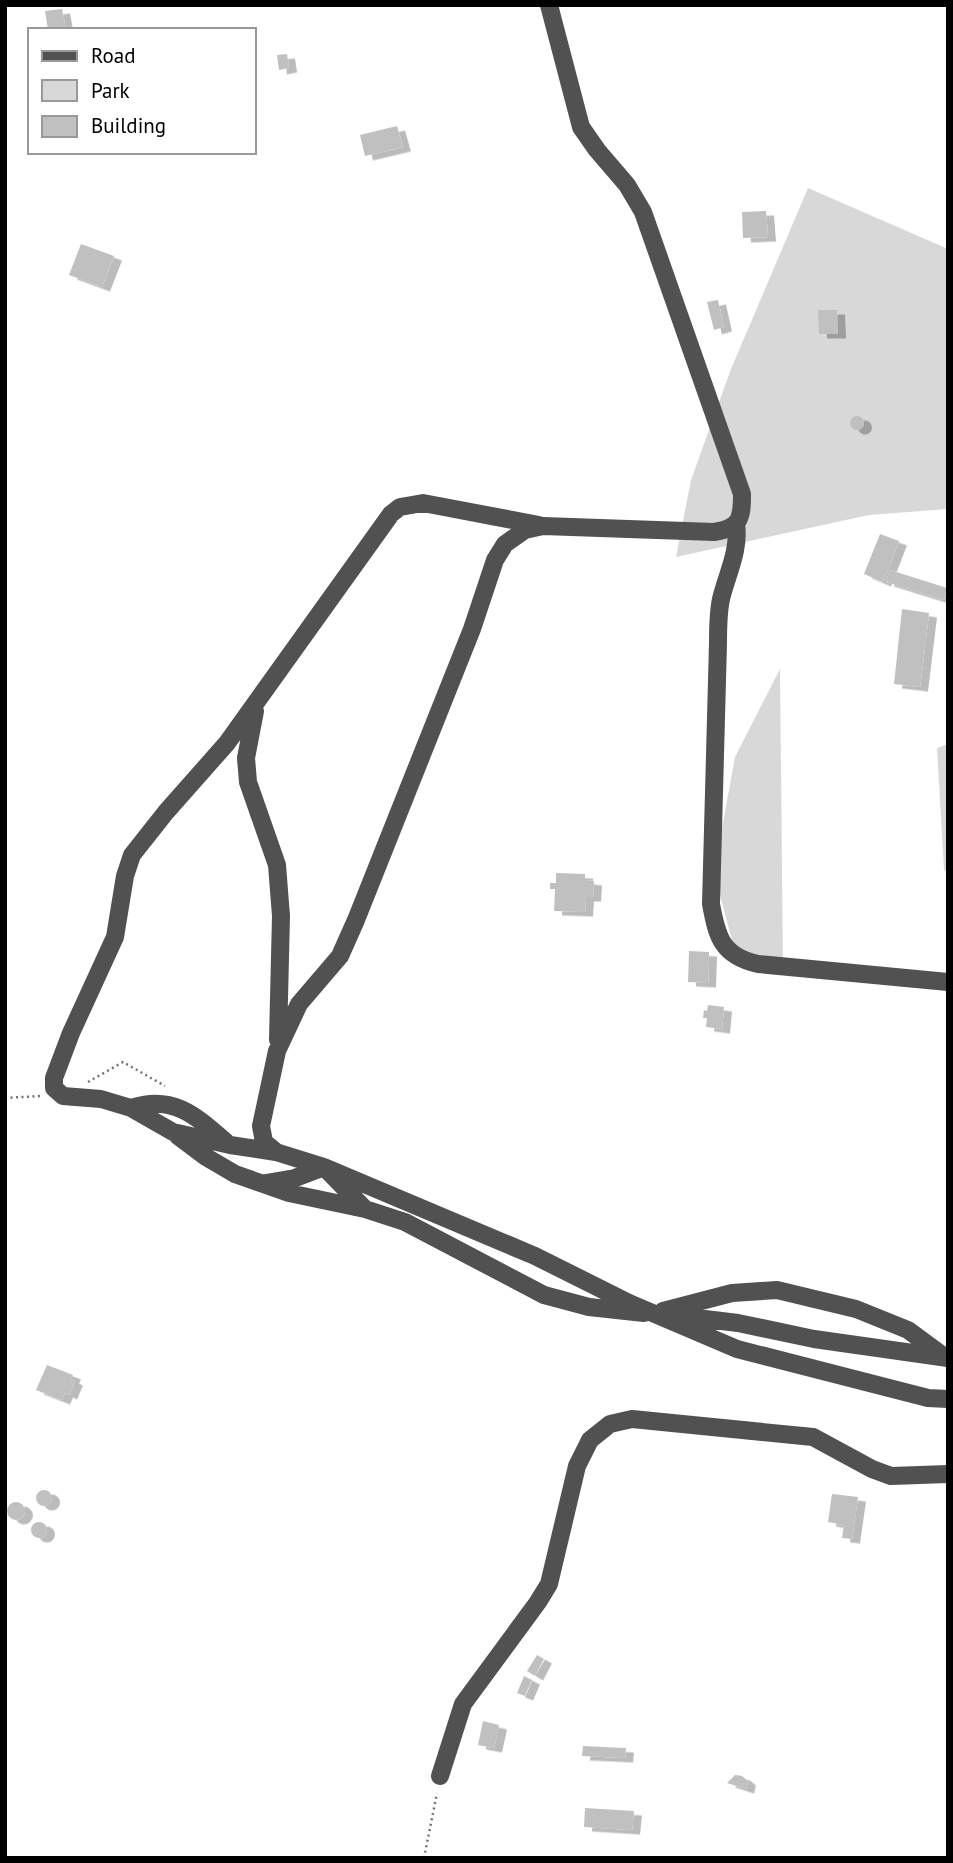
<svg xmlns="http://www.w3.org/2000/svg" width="953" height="1863" viewBox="0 0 953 1863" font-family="'PT Sans',sans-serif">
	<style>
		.green { fill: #d8d8d8 }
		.building { fill: #c0c0c0; filter: url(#shadow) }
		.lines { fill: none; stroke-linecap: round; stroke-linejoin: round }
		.path { stroke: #737373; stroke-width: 2.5; stroke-dasharray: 2 3.5; stroke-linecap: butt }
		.minor { stroke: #515151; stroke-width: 18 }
	</style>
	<defs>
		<filter id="shadow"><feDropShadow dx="8" dy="4.5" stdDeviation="0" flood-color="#0004"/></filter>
	</defs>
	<rect width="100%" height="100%" fill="#fff"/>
	<!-- green -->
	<path class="green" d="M808 188 948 249V509L869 515 676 557 691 480 731 369Z
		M780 669 783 970 734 948 714 872 735 757Z
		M948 744V873L944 870 937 748Z"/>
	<!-- building -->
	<path class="building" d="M62 9 66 30H48L45 11Z
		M287 54 289 68 279 70 277 55Z
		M397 126 403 147 365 156 360 135Z
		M766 211 768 237 743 238 742 212Z
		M81 244 114 256 102 287 69 275Z
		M718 300 724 327 714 330 707 302Z
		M818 310H837L838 334H819Z
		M850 423a7 7 0 1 1 14 0a7 7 0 1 1-14 0Z
		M880 534 899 541 883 582 864 574Z
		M890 570 947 588 944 600 886 582Z
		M902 609 929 613 920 687 894 684Z
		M556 873 585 874V880L594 881 593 897H586L585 912 554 911 555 889H550V883H556Z
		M689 951 709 952 708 983 688 982Z
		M708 1005 724 1007 722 1029 706 1027 707 1018H703L704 1010 707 1011Z
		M47 1365 73 1375 71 1379 75 1381 69 1395 65 1393 62 1400 36 1390Z
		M36 1498a8 8 0 1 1 16 0a8 8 0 1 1-16 0Z
		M832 1494 858 1497 852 1539 842 1538 844 1525 828 1522Z
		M7 1511a9 9 0 1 1 18 0a9 9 0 1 1-18 0Z
		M31 1530a8 8 0 1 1 16 0a8 8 0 1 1-16 0Z
		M537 1655 544 1659 535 1676 527 1671Z
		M524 1676 532 1680 525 1696 517 1693Z
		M483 1721 499 1725 494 1748 478 1745Z
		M583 1746 626 1748 625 1758 582 1756Z
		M735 1775 742 1776 748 1781 746 1789 727 1783Z
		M585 1808 634 1811 632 1830 584 1827Z"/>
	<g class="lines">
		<!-- path -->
		<path class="path" d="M88 1082 123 1062 165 1086
			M5 1098 40 1096
			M424 1858 437 1793"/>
		<!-- minor -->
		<path class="minor" d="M549 5 581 127 597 150 627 185 643 212 742 494C742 519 740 528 714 532L543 526 525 530 505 544 495 560 472 629 356 920 340 956 299 1004 277 1051 261 1126 264 1142 276 1152 324 1167 535 1256 629 1303 737 1349 928 1398 948 1399
			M736 524C740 550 727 574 721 599 718 613 718 628 718 643L711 904C717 937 722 956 758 964L948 982
			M255 711 246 758 248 782 277 865 281 916 278 1040
			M131 1108C173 1094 196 1116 226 1142
			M178 1136 206 1157 235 1174 289 1193 365 1209 405 1222 544 1295 589 1307 644 1313
			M276 1152 230 1145 173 1132 131 1108 101 1099 63 1096 54 1088V1078L71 1033 115 937 125 876 132 855 166 812 227 743 391 514 400 507 423 503 539 525
			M266 1183 295 1178 324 1167 365 1209
			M663 1311 732 1293 777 1290 856 1309 908 1330 946 1358
			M672 1315 738 1323 814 1339 948 1358
			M440 1776 463 1704 538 1602 549 1584 577 1466 590 1440 610 1424 632 1419 813 1437 872 1469 891 1476 948 1474"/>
	</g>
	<!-- border -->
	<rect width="953" height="1863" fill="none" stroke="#000000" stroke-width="14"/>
	<!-- legend -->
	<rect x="28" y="28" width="228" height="126" fill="#ffffff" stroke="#999999" stroke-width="2"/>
	<rect x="42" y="51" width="35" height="10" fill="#515151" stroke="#999999" stroke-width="2"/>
	<text x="91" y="63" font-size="21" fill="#000000">Road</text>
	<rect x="42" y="80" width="35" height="21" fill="#d8d8d8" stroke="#999999" stroke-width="2"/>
	<text x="91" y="98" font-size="21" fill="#000000">Park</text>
	<rect x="42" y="116" width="35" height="21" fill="#c0c0c0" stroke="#999999" stroke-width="2"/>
	<text x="91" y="133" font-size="21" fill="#000000">Building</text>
</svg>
